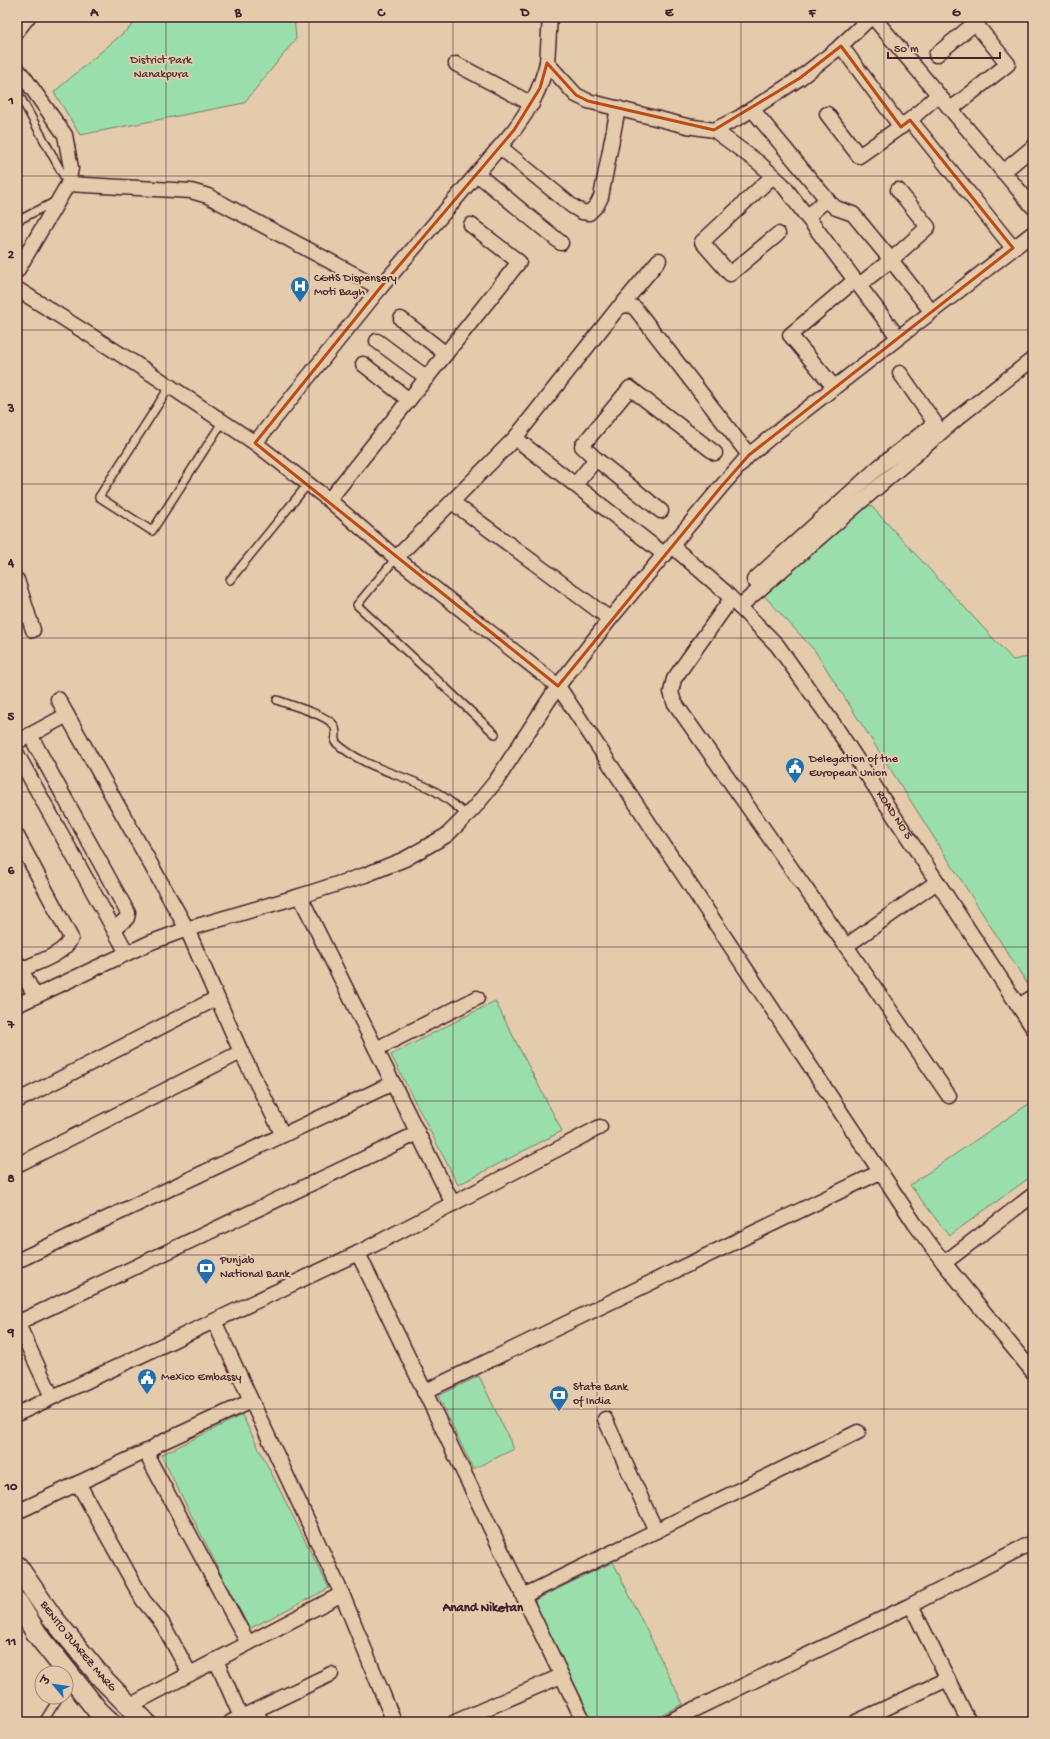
<svg xmlns="http://www.w3.org/2000/svg" width="1050" height="1739" viewBox="0 0 1050 1739" font-family="'Gochi Hand','Playpen Sans Deva',sans-serif">
	<style>
		.green { fill: #9adfab; stroke: #727f6b }
		.lines { fill: none; stroke-linecap: round; stroke-linejoin: round }
		.lane-casing { stroke: #4a1f2b; stroke-width: 10 }
		.street-casing { stroke: #4a1f2b; stroke-width: 17 }
		.secondary-casing { stroke: #4a1f2b; stroke-width: 23 }
		.lane { stroke: #e3cbac; stroke-width: 7 }
		.street { stroke: #e3cbac; stroke-width: 14 }
		.secondary { stroke: #e3cbac; stroke-width: 20 }
		.marked { fill: none; stroke: #c04a14; stroke-width: 3; stroke-linejoin: round }
		.grid { fill: none; stroke: #4a1f2b; stroke-width: 1; stroke-opacity: 0.55 }
		.labels { text-anchor: middle; dominant-baseline: central; stroke-width: 4; stroke-linejoin: round; paint-order: stroke }
		.park-label { font-size: 12px; fill: #523238; stroke: #e3cbac }
		.poi-label { font-size: 12px; fill: #4a1f2b; stroke: #e3cbac; text-anchor: start }
		.street-label { font-size: 12px; fill: #4a1f2b; stroke: #e3cbac }
		.neighbourhood-label { font-size: 13px; font-weight: bold; fill: #4a1f2b; stroke: #e3cbac }
		.neatline { fill: none; stroke: #4a1f2b; stroke-width: 1.5 }
		.grid-label { font-size: 13px; text-anchor: middle; font-weight: bold; fill: #4a1f2b }
	</style>
	<rect width="100%" height="100%" fill="#e3cbac"/>
	<filter id="ink" filterUnits="userSpaceOnUse"><feTurbulence type="fractalNoise" baseFrequency=".025" numOctaves="2"/><feDisplacementMap in="SourceGraphic" scale="8" xChannelSelector="R" yChannelSelector="G"/><feConvolveMatrix kernelMatrix="1 2 1 2 8 2 1 2 1" color-interpolation-filters="sRGB"/></filter>
	<g filter="url(#ink)">
		<!-- green -->
		<path class="green" d="M142 17H294L296 39 244 103 80 135 54 92Z
			M861 495 1013 660 1033 656V986L1030 988 815 651 759 590Z
			M495 1001 562 1131 458 1185 391 1055Z
			M1033 1101V1175L949 1236 910 1185Z
			M479 1376 514 1449 473 1469 438 1396Z
			M242 1415 329 1588 249 1629 161 1455Z
			M613 1562 683 1704 646 1722H593L533 1601Z"/>
		<g class="lines">
			<defs>
				<path id="lane" d="M17 91 67 182
					M17 221 54 202
					M170 386 99 497 152 531 223 421
					M396 558 357 605 495 734
					M230 580 308 484
					M277 700C292 706 322 713 333 724 337 729 336 736 335 742 363 767 397 773 429 788 443 794 455 806 467 815
					M43 1722 59 1697"/>
				<g id="street">
					<path d="M873 17 1033 207"/>
					<path d="M17 31 28 17"/>
					<path d="M841 46 901 127"/>
					<path d="M936 55 975 23 1008 64 951 109"/>
					<path d="M547 63 550 17"/>
					<path d="M456 64 532 104"/>
					<path d="M17 69 24 77 65 135 71 168 68 184 17 271"/>
					<path d="M752 109 830 203 836 208 853 214 891 260 928 227 898 190"/>
					<path d="M827 114 859 156 910 120 1013 248"/>
					<path d="M910 120 938 95"/>
					<path d="M714 130 759 163 783 185 898 337"/>
					<path d="M500 147 572 206 582 212 589 213 597 205 601 197 618 108"/>
					<path d="M1003 172 1033 147"/>
					<path d="M477 174 561 243"/>
					<path d="M773 176 702 242 730 274 778 234"/>
					<path d="M68 184 191 191 208 196 380 288"/>
					<path d="M807 217 827 199"/>
					<path d="M859 285 891 260 931 311"/>
					<path d="M17 289 150 373 255 443 329 500 396 558 558 686 915 1224 944 1263 1033 1372"/>
					<path d="M621 306 659 260"/>
					<path d="M401 319 446 354"/>
					<path d="M377 341 427 378"/>
					<path d="M363 364 409 400"/>
					<path d="M834 387 790 335 855 280"/>
					<path d="M515 438 618 308C625 304 628 304 635 308L749 455"/>
					<path d="M255 443 380 288 514 130C531 107 540 90 547 63L576 95 588 101 687 126 714 130 740 117 800 78 836 50 871 17"/>
					<path d="M596 459 582 446 630 388 715 453"/>
					<path d="M575 485 596 459 661 511"/>
					<path d="M329 500 519 262 471 225"/>
					<path d="M452 502 610 619"/>
					<path id="s1" d="M672 546 724 591 777 645 835 726 1033 1028"/>
					<path d="M396 558 515 438 665 555"/>
					<path d="M17 580 33 630"/>
					<path d="M762 587 754 580 880 466 935 423 900 373"/>
					<path d="M731 599 674 679 671 692 674 702 846 946 937 882"/>
					<path d="M739 607 960 416 1033 359"/>
					<path d="M58 699 187 929 241 1052 283 1135"/>
					<path d="M30 735 67 715"/>
					<path d="M17 742 30 735 128 913 127 918 114 929"/>
					<path d="M17 754 127 953"/>
					<path d="M17 836 71 938C64 955 37 962 21 970"/>
					<path d="M300 896 453 1204"/>
					<path d="M846 946 949 1096"/>
					<path d="M17 962 35 996"/>
					<path d="M17 1005 149 943 187 929 300 896 365 875 405 859 447 835 474 808 496 781 558 686 610 619 720 488 749 455 777 432 1033 233"/>
					<path d="M1019 1006 1033 997"/>
					<path d="M376 1049 477 998"/>
					<path d="M17 1101 217 998"/>
					<path d="M17 1165 241 1052"/>
					<path d="M358 1253 584 1722"/>
					<path d="M17 1261 393 1083"/>
					<path d="M944 1263 1033 1195"/>
					<path d="M214 1321 342 1594 394 1722"/>
					<path d="M17 1322 52 1397"/>
					<path d="M17 1323 418 1133"/>
					<path d="M424 1392 880 1172"/>
					<path d="M17 1414 358 1253 600 1127"/>
					<path d="M605 1419 656 1531"/>
					<path d="M78 1483 143 1600 162 1623 190 1674"/>
					<path d="M17 1512 153 1448"/>
					<path d="M523 1596 858 1432"/>
					<path d="M911 1605 969 1722"/>
					<path d="M248 1643 150 1461 149 1454 153 1448 158 1444 251 1401"/>
					<path d="M216 1660 241 1717"/>
					<path d="M129 1706 342 1594"/>
					<path d="M255 1711 262 1722"/>
					<path d="M231 1722 331 1674"/>
					<path d="M455 1722 561 1676"/>
					<path d="M668 1722 911 1605 1033 1542"/>
					<path d="M856 1722 948 1679"/>
				</g>
				<g id="secondary">
					<path id="s2" d="M17 1566 52 1617 101 1677 145 1722"/>
					<path d="M17 1602 37 1634 98 1711 110 1722"/>
				</g>
			</defs>
			<!-- lane casing -->
			<use href="#lane" class="lane-casing"/>
			<!-- street casing -->
			<use href="#street" class="street-casing"/>
			<!-- secondary casing -->
			<use href="#secondary" class="secondary-casing"/>
			<!-- lane -->
			<use href="#lane" class="lane"/>
			<!-- street -->
			<use href="#street" class="street"/>
			<!-- secondary -->
			<use href="#secondary" class="secondary"/>
		</g>
	</g>
	<!-- marked area -->
	<path class="marked" d="M841 46 901 127 910 120 1013 248 749 455 720 488 558 686 255 443 380 288 514 130 540 88 547 63 576 95 588 101 714 130 800 78Z"/>
	<!-- grid -->
	<path class="grid" d="M166 17V1722M309 17V1722M453 17V1722M597 17V1722M741 17V1722M884 17V1722M17 176H1033M17 330H1033M17 484H1033M17 638H1033M17 792H1033M17 947H1033M17 1101H1033M17 1255H1033M17 1409H1033M17 1563H1033"/>
	<!-- icons -->
	<defs>
		<symbol id="hospital-pin" viewBox="-11 -11 22 30"><path d="M0 17L-7.5 6A9.5 9.5 0 1 1 7.5 6Z" fill="#1f6fb2" stroke="#e3cbac"/><path d="M-5-5h3v3.5h4V-5h3V5h-3V1.5h-4V5h-3Z" fill="#fff"/></symbol>
		<symbol id="civic-pin" viewBox="-11 -11 22 30"><path d="M0 17L-7.5 6A9.5 9.5 0 1 1 7.5 6Z" fill="#1f6fb2" stroke="#e3cbac"/><path d="M-.6-6.5H3V-4.5H.6V-3L4-1V1h2V6H-6V1h2V-1L-.6-3ZM-1.2 2.5V6h2.4V2.5Z" fill="#fff"/></symbol>
		<symbol id="bank-pin" viewBox="-11 -11 22 30"><path d="M0 17L-7.5 6A9.5 9.5 0 1 1 7.5 6Z" fill="#1f6fb2" stroke="#e3cbac"/><path d="M-6-4H6V4H-6ZM0-2.3a2.3 2.3 0 1 0 0 4.6a2.3 2.3 0 1 0 0-4.6Z" fill="#fff"/></symbol>
	</defs>
	<g fill-rule="evenodd">
		<use href="#hospital-pin" x="289" y="275" width="22" height="30"/>
		<use href="#civic-pin" x="784" y="756" width="22" height="30"/>
		<use href="#bank-pin" x="195" y="1257" width="22" height="30"/>
		<use href="#civic-pin" x="136" y="1367" width="22" height="30"/>
		<use href="#bank-pin" x="548" y="1384" width="22" height="30"/>
	</g>
	<g class="labels">
		<!-- park labels -->
		<g class="park-label">
			<text x="161" y="61">District Park<tspan x="161" dy="14">Nanakpura</tspan></text>
		</g>
		<!-- poi labels -->
		<g class="poi-label">
			<text x="314" y="279">CGHS Dispensery<tspan x="314" dy="14">Moti Bagh</tspan></text>
			<text x="809" y="760">Delegation of the<tspan x="809" dy="14">European Union</tspan></text>
			<text x="220" y="1261">Punjab<tspan x="220" dy="14">National Bank</tspan></text>
			<text x="161" y="1378">Mexico Embassy</text>
			<text x="573" y="1388">State Bank<tspan x="573" dy="14">of India</tspan></text>
		</g>
		<!-- street labels -->
		<g class="street-label">
			<text stroke="none"><textPath href="#s1" startOffset="351">ROAD NO 5</textPath></text>
			<text stroke="none"><textPath href="#s2" startOffset="101">BENITO JUAREZ MARG</textPath></text>
		</g>
		<!-- neighbourhood labels -->
		<g class="neighbourhood-label">
			<text x="483" y="1608">Anand Niketan</text>
		</g>
	</g>
	<!-- margin -->
	<rect width="1050" height="1739" fill="none" stroke="#e3cbac" stroke-width="44"/>
	<!-- north arrow -->
	<g transform="translate(54 1685) rotate(299)"><circle r="19" fill="#e3cbac" stroke="#a68678"/>
	<path d="M0-3L7 15L0 10L-7 15Z" fill="#1f6fb2"/>
	<text y="-6" font-size="11" font-weight="bold" text-anchor="middle" fill="#4a1f2b">उ</text>
	</g>
	<!-- scale -->
	<path d="M888 52v6h112v-6" fill="none" stroke="#4a1f2b" stroke-width="2"/>
	<text x="894" y="52" font-size="12" fill="#4a1f2b" stroke="#e3cbac" stroke-width="3" paint-order="stroke">50 m</text>
	<rect x="22" y="22" width="1006" height="1695" class="neatline"/>
	<g class="grid-label">
		<text x="94" y="16">A</text>
		<text x="238" y="16">B</text>
		<text x="381" y="16">C</text>
		<text x="525" y="16">D</text>
		<text x="669" y="16">E</text>
		<text x="812" y="16">F</text>
		<text x="956" y="16">G</text>
		<text x="11" y="104">1</text>
		<text x="11" y="258">2</text>
		<text x="11" y="412">3</text>
		<text x="11" y="566">4</text>
		<text x="11" y="720">5</text>
		<text x="11" y="874">6</text>
		<text x="11" y="1028">7</text>
		<text x="11" y="1182">8</text>
		<text x="11" y="1336">9</text>
		<text x="11" y="1490">10</text>
		<text x="11" y="1645">11</text>
	</g>
</svg>
